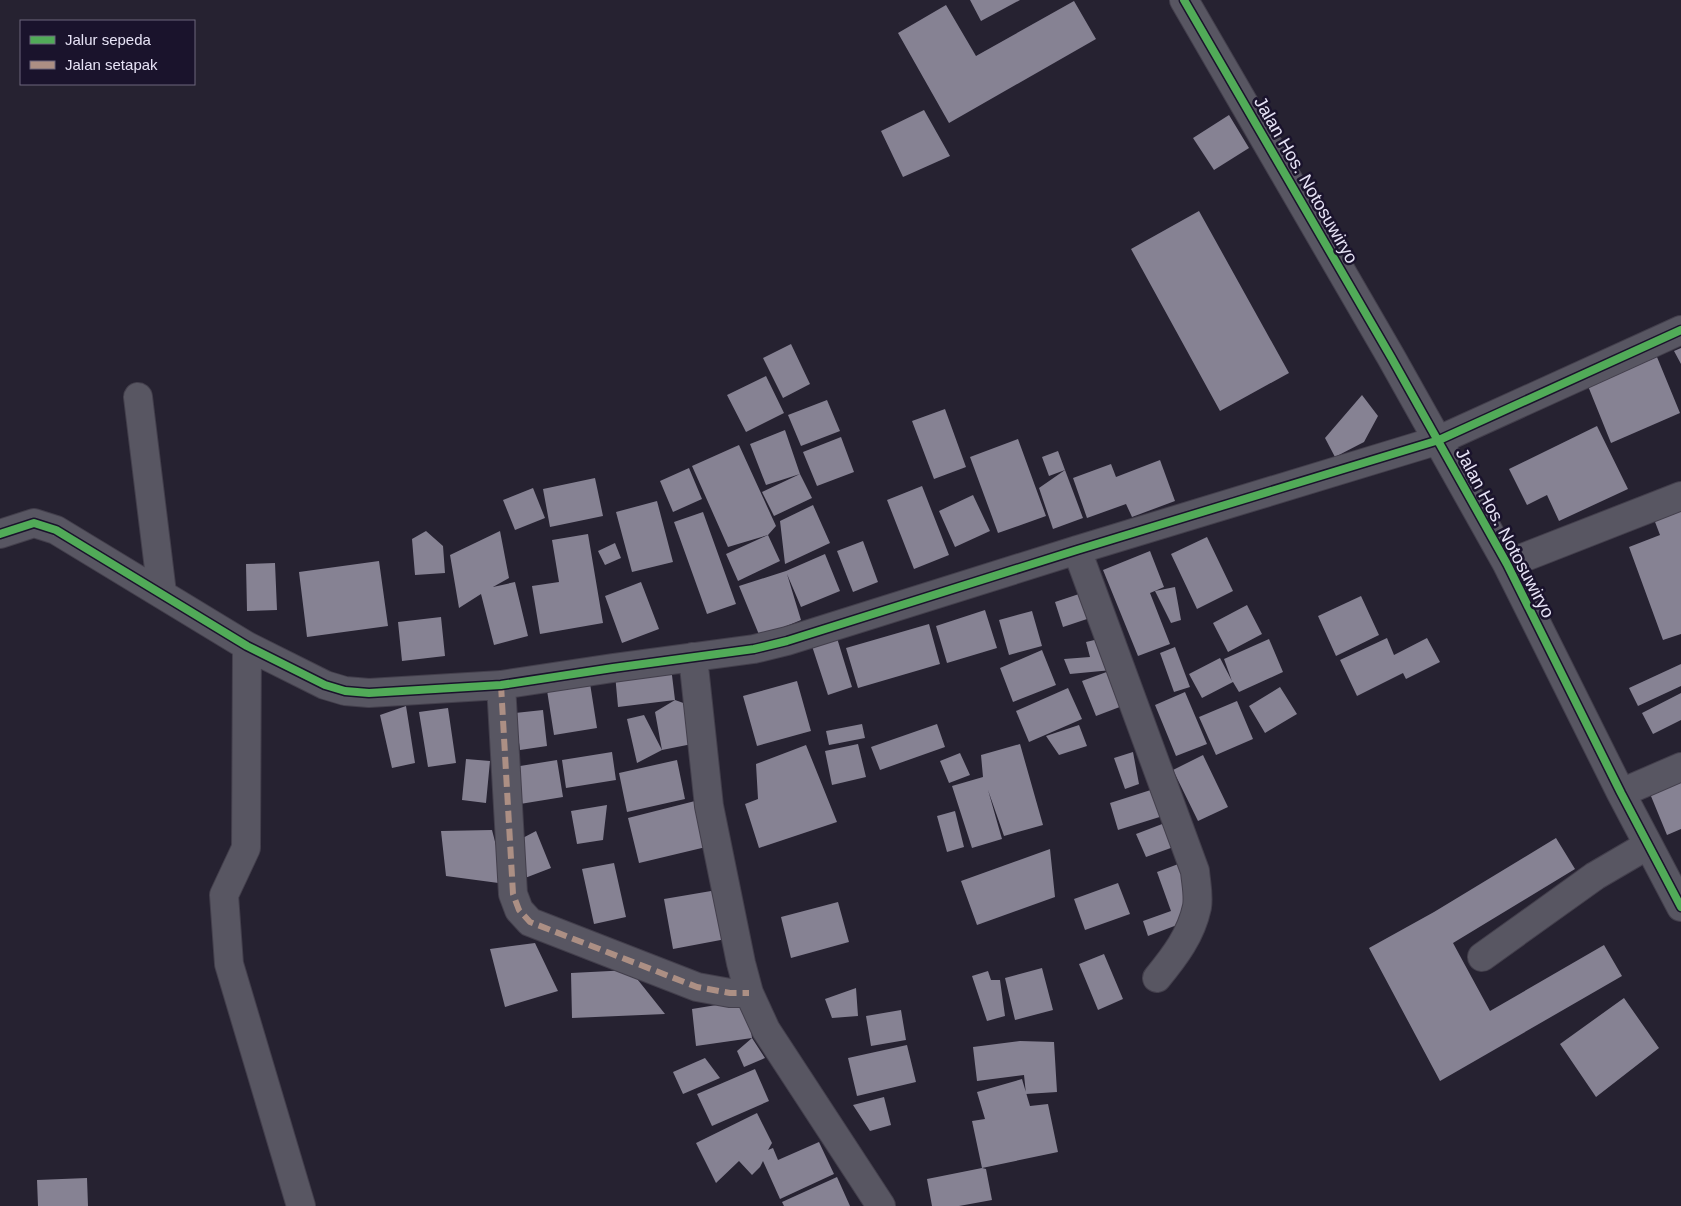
<svg xmlns="http://www.w3.org/2000/svg" width="1681" height="1206" viewBox="0 0 1681 1206" font-family="Arial,sans-serif">
	<style>
		.building { fill: #868293 }
		.lines { fill: none; stroke-linecap: round; stroke-linejoin: round }
		.minor-casing { stroke: #433f4c; stroke-width: 30 }
		.minor { stroke: #585662; stroke-width: 28 }
		.quiet { stroke: #ac8f84; stroke-width: 6; stroke-dasharray: 12 6; stroke-linecap: butt }
		.cycleway-casing { stroke: #1a132c; stroke-width: 11 }
		.cycleway { stroke: #51ab58; stroke-width: 8 }
		.labels { text-anchor: middle; dominant-baseline: central; stroke-width: 5; stroke-linejoin: round; paint-order: stroke }
		.street-label { font-size: 18px; fill: #e7e3f6; stroke: #1a132c }
	</style>
	<rect width="100%" height="100%" fill="#262231"/>
	<!-- building -->
	<path class="building" d="M970 0H1020L981 21Z
		M1074 1 1096 39 949 123 898 33 946 5 976 56Z
		M924 110 950 156 903 177 881 131Z
		M1229 115 1249 148 1214 170 1193 138Z
		M1199 211 1289 373 1220 411 1131 249Z
		M791 344 810 384 783 398 763 358Z
		M1681 348V364L1674 351Z
		M1657 357 1680 413 1611 443 1588 386Z
		M766 376 784 413 746 432 727 395Z
		M1362 395 1378 416 1364 442 1335 457 1325 438Z
		M827 400 840 431 801 446 788 415Z
		M945 409 966 467 934 479 912 421Z
		M1597 426 1628 489 1559 521 1547 495 1527 505 1509 469Z
		M785 430 800 474 812 498 774 516 762 492 800 474 766 485 750 444Z
		M841 437 854 472 817 486 803 452Z
		M1018 439 1046 516 998 533 970 457Z
		M739 445 776 526 768 535 728 547 692 466Z
		M1058 451 1065 470 1083 518 1053 529 1039 488 1065 470 1049 476 1042 457Z
		M1160 460 1175 501 1132 517 1126 504 1087 518 1073 478 1111 464 1116 477Z
		M689 468 702 499 673 512 660 481Z
		M595 478 603 516 550 527 543 489Z
		M922 486 949 555 914 569 887 500Z
		M533 488 545 518 515 530 503 500Z
		M973 495 990 531 955 547 939 511Z
		M657 501 673 562 632 572 616 512Z
		M1681 503V634L1663 640 1629 547 1660 535 1652 514Z
		M813 505 830 543 785 564 780 521Z
		M703 512 736 604 707 614 674 522Z
		M426 531 443 546 445 573 415 575 412 539Z
		M500 531 509 578 493 587 515 582 528 636 494 645 481 594 459 608 450 555Z
		M588 534 603 623 540 634 532 586 559 582 552 540Z
		M768 535 780 561 738 581 726 554Z
		M1207 537 1233 591 1197 609 1171 554Z
		M863 541 878 582 853 592 837 551Z
		M615 543 621 558 605 565 598 551Z
		M1150 551 1164 587 1150 593 1170 644 1138 656 1103 570Z
		M825 554 840 591 801 607 787 574 801 620 760 637 739 586 786 571Z
		M379 561 388 626 307 637 299 572Z
		M275 563 277 610 247 611 246 564Z
		M641 582 659 629 622 643 605 596Z
		M1175 587 1181 620 1171 623 1155 591Z
		M1085 592 1093 617 1063 627 1055 602Z
		M1361 596 1379 635 1336 656 1318 616Z
		M1247 605 1262 634 1228 652 1213 623Z
		M985 610 997 648 947 663 936 626Z
		M1032 611 1042 646 1009 655 999 620Z
		M441 617 445 656 402 661 398 622Z
		M929 624 940 664 858 688 846 648Z
		M837 638 852 687 828 695 812 646Z
		M1103 638 1125 705 1096 716 1082 681 1112 670 1070 674 1064 659 1090 657 1086 642Z
		M1387 638 1394 655 1427 638 1440 662 1406 679 1403 673 1357 696 1340 660Z
		M1269 639 1283 672 1239 692 1233 682 1202 698 1189 674 1220 658 1232 681 1224 659Z
		M1175 647 1190 687 1174 692 1160 653Z
		M1042 650 1056 685 1013 702 1000 668Z
		M1681 664V686L1638 706 1629 688Z
		M671 667 675 700 689 705 697 743 662 750 637 763 627 719 644 715 662 750 655 712 675 700 618 707 615 674Z
		M589 677 597 728 554 735 546 684Z
		M797 681 811 731 757 746 743 696Z
		M1280 687 1297 714 1265 733 1249 706Z
		M1068 688 1082 719 1029 742 1016 711Z
		M1185 692 1207 744 1176 756 1155 705Z
		M1681 693V720L1653 734 1642 713Z
		M1237 701 1253 739 1216 755 1199 717Z
		M406 706 415 763 392 768 380 715Z
		M448 708 456 763 428 767 419 712Z
		M543 710 547 746 520 750 515 713Z
		M862 724 865 738 829 745 826 731Z
		M937 724 945 747 880 770 871 747Z
		M1079 725 1087 746 1059 755 1046 736Z
		M858 744 866 777 832 785 825 751Z
		M1020 744 1043 825 1004 836 988 790 1002 839 972 848 952 786 983 777 981 755Z
		M806 745 837 822 759 848 745 804 758 799 756 764Z
		M612 752 616 780 566 788 562 760Z
		M1133 752 1139 784 1125 789 1114 758Z
		M960 753 970 775 949 783 940 761Z
		M1203 755 1228 807 1198 821 1173 770Z
		M466 759 490 761 486 803 462 800Z
		M557 760 563 797 520 804 514 767Z
		M677 760 685 799 627 812 619 773Z
		M1681 770V829L1667 835 1646 784Z
		M1157 788 1166 815 1118 830 1110 803Z
		M695 801 706 847 639 863 628 818Z
		M607 805 603 840 577 844 571 811Z
		M955 811 964 847 947 852 937 816Z
		M1170 821 1179 845 1146 857 1136 834Z
		M492 830 506 884 446 876 441 831Z
		M536 831 551 868 525 878 517 841Z
		M1556 838 1575 869 1453 943 1490 1011 1604 945 1622 976 1440 1081 1369 948 1434 912Z
		M1050 849 1055 897 977 925 961 881Z
		M614 863 626 917 594 924 582 869Z
		M1181 863 1190 889 1185 922 1148 936 1143 921 1171 911 1157 872Z
		M1118 883 1130 914 1085 930 1074 899Z
		M717 890 726 939 673 949 664 899Z
		M838 902 849 942 791 958 781 917Z
		M535 943 558 991 505 1007 490 949Z
		M1104 954 1123 999 1098 1010 1079 964Z
		M1042 968 1053 1010 1015 1020 1005 978Z
		M630 970 665 1014 572 1018 571 973Z
		M988 971 991 980H1000L1005 1016 987 1021 972 976Z
		M856 988 858 1016 832 1018 825 999Z
		M1624 998 1659 1048 1596 1097 1560 1044Z
		M747 1000 752 1038 765 1058 744 1067 737 1051 752 1038 696 1046 692 1009Z
		M901 1010 906 1040 871 1046 866 1016Z
		M1020 1041 1054 1042 1057 1092 1026 1094 1024 1075 977 1081 973 1047Z
		M907 1045 916 1082 857 1096 848 1058Z
		M705 1058 720 1078 683 1094 673 1072Z
		M755 1069 769 1101 712 1126 697 1094Z
		M1022 1079 1030 1106 1048 1104 1058 1152 982 1168 972 1121 985 1119 977 1092Z
		M884 1097 891 1125 870 1131 853 1105Z
		M757 1113 772 1143 768 1150 773 1148 778 1160 819 1142 834 1174 780 1199 763 1161 760 1167 752 1175 739 1161 716 1183 696 1143Z
		M982 1168 986 1169 992 1200 959 1206H932L927 1179Z
		M837 1177 850 1206H784L782 1202Z
		M87 1178 88 1206H38L37 1180Z"/>
	<g class="lines">
		<defs>
			<path id="minor" d="M1184 0 1391 357 1507 564 1621 793 1681 907
				M138 397 162 593
				M0 534 34 523 56 530 247 646 325 685 345 691 369 693 501 685 613 668 754 649 787 641 1077 550 1439 440 1681 330
				M1077 550 1195 871C1196 883 1199 895 1197 907 1191 935 1175 956 1157 978
				M1507 564 1681 496
				M247 646 246 848 224 895 229 964 301 1206
				M693 657 709 806 741 963 749 993 766 1030 881 1206
				M501 685 513 894 519 910 530 922 697 987 730 993H749
				M1621 793 1681 767
				M1482 957 1595 876 1648 845"/>
		</defs>
		<!-- minor casing -->
		<use href="#minor" class="minor-casing"/>
		<!-- minor -->
		<use href="#minor" class="minor"/>
		<!-- quiet -->
		<path class="quiet" d="M501 685 513 894 519 910 530 922 697 987 730 993H749"/>
		<defs>
			<path id="cycleway" d="M1184 0 1391 357 1507 564 1621 793 1681 907
				M0 534 34 523 56 530 247 646 325 685 345 691 369 693 501 685 613 668 754 649 787 641 1077 550 1439 440 1681 330"/>
		</defs>
		<!-- cycleway casing -->
		<use href="#cycleway" class="cycleway-casing"/>
		<!-- cycleway -->
		<use href="#cycleway" class="cycleway"/>
	</g>
	<g class="labels">
		<!-- street labels -->
		<g class="street-label">
			<text transform="translate(1306 180) rotate(60)">Jalan Hos. Notosuwiryo</text>
			<text transform="translate(1505 533) rotate(62)">Jalan Hos. Notosuwiryo</text>
		</g>
	</g>
	<!-- legend -->
	<rect x="20" y="20" width="175" height="65" fill="#1a132c" stroke="#6c667d"/>
	<rect x="30" y="36" width="25" height="8" fill="#51ab58" stroke="#6c667d"/>
	<text x="65" y="45" font-size="15" fill="#e7e3f6">Jalur sepeda</text>
	<rect x="30" y="61" width="25" height="8" fill="#ac8f84" stroke="#6c667d"/>
	<text x="65" y="70" font-size="15" fill="#e7e3f6">Jalan setapak</text>
</svg>
